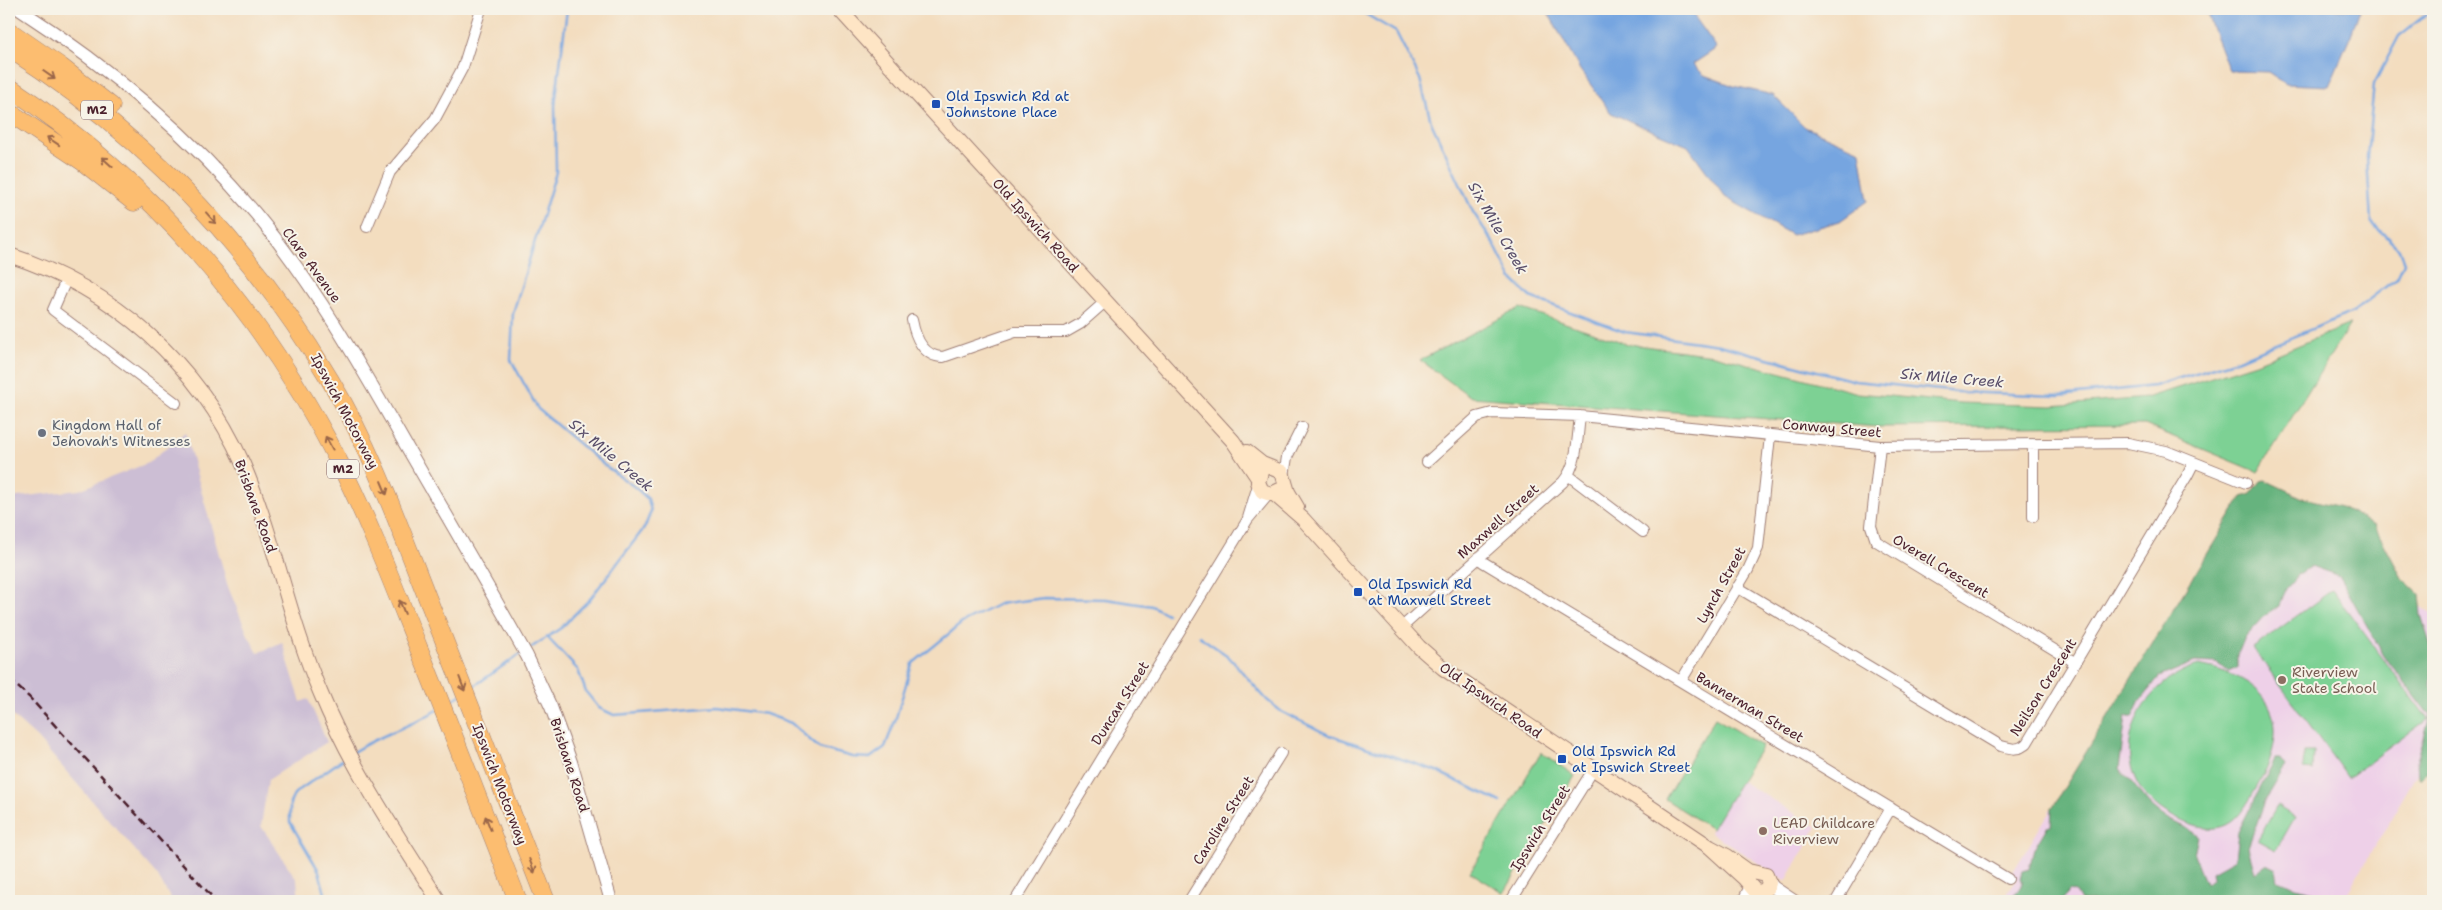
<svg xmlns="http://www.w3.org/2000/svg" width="2442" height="910" viewBox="0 0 2442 910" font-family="'Shantell Sans',sans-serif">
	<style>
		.built { fill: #eed0e8 }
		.industrial { fill: #ccbed4 }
		.green { fill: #7dd194; stroke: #647860 }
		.forest { fill: #66b37e; stroke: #586954 }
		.water { fill: #76a5e0; stroke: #606286 }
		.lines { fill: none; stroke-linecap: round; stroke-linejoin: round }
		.stream { stroke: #76a5e0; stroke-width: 2.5 }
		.minor-casing { stroke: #9e7e75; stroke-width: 12 }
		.tertiary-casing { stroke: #9e7e75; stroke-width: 14 }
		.secondary-casing { stroke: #9e7e75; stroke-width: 16 }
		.motorway-casing { stroke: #9e7e75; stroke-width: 19 }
		.minor { stroke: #fff; stroke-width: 10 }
		.tertiary { stroke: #fff; stroke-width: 12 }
		.secondary { stroke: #fee5c5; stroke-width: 14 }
		.motorway { stroke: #fcbd6f; stroke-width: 18 }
		.rail { stroke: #4a1f2b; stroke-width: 2.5; stroke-dasharray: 8 4; stroke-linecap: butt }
		.oneway { stroke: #9a664a }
		.transit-dot { fill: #1a4fb4; stroke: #f7f3e8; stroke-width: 2 }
		.worship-dot { fill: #6b7280; stroke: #f7f3e8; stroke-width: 2 }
		.education-dot { fill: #8d6e63; stroke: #f7f3e8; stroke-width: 2 }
		.labels { text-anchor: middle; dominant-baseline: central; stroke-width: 4; stroke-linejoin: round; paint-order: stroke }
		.shield { fill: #f7f3e8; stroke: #7e5f64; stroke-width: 1 }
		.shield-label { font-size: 12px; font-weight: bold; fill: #4a1f2b }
		.transit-label { font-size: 14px; fill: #164399; stroke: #f7f3e8; text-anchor: start }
		.street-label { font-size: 14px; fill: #4a1f2b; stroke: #f7f3e8 }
		.worship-label { font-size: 14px; fill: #5b616d; stroke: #f7f3e8; text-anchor: start }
		.education-label { font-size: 14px; fill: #785e54; stroke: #f7f3e8; text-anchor: start }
		.water-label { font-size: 15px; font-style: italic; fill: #594e6a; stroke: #f7f3e8 }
	</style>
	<rect width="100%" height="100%" fill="#f7f3e8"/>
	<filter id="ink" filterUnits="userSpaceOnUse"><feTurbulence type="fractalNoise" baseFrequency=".02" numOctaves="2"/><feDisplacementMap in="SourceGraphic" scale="10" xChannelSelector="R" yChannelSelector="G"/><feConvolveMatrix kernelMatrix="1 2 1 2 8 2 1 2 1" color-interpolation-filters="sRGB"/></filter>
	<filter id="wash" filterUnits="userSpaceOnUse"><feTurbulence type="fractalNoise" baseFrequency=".0096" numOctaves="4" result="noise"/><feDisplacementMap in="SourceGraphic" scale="20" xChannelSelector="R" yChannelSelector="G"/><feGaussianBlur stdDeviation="1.12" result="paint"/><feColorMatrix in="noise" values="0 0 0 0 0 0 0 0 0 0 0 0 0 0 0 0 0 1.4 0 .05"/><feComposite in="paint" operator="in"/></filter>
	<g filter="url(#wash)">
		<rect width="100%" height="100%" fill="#f3ddbf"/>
		<!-- built -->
		<path class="built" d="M2242 497 2433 614V746L2343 901H2001L2017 879 2011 875Z
			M1741 781 1817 827 1786 881 1710 832Z"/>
		<!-- industrial -->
		<path class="industrial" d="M185 432 228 587 248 635 258 653 282 642 301 702 308 699 327 742 268 780 261 826 297 880 299 901H172L157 875 37 738 9 713V498L79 490 148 463Z"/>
		<!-- green -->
		<path class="green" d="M1520 308 1628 344 1714 355 1858 393 1961 403 2052 406 2146 398 2256 363 2350 324 2258 472 2145 425 1878 427 1471 397 1420 360Z
			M2332 590 2428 719 2348 778 2253 648Z
			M2199 665C2272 679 2295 722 2257 787 2249 800 2240 819 2226 825 2208 833 2188 825 2172 816 2155 806 2141 795 2134 776 2116 729 2154 677 2199 665Z
			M1715 718 1762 746 1712 829 1665 799Z
			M1541 752 1575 776 1504 893 1470 872Z
			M2304 752H2314L2313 770 2303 769Z
			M2277 806 2295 817 2276 850 2258 840Z"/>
		<!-- forest -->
		<path class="forest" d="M2265 480 2303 498 2341 507 2374 525 2402 578 2419 594 2421 615 2433 653 2431 687 2433 688V763L2420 779 2418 776 2417 761 2430 716 2384 656 2339 576 2311 566 2299 574 2286 589 2280 606 2263 617 2245 637 2238 654V667L2229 671 2216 663 2195 662 2159 677 2140 701 2133 716H2126L2119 769C2134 781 2142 800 2158 812 2170 822 2186 826 2198 836L2194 855 2206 884 2213 878 2212 872 2235 859 2238 832 2275 759H2281L2286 766 2265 801 2248 847 2255 873 2266 865 2276 870 2278 880 2295 888 2317 893 2322 901H2080L2075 892 2069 890 2062 901H2006L2019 890 2022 883 2020 878 2022 871 2029 869 2034 849 2047 827 2051 826 2052 808 2242 497 2251 494 2261 481Z"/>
		<!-- water -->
		<path class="water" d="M1546 9H1689L1717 48 1693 64 1704 75 1734 86 1773 95 1805 127 1860 151 1868 201 1840 221 1792 235 1725 197 1688 146 1611 113 1580 70Z
			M2205 9H2360L2351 35 2329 86 2286 84 2268 72 2229 71Z"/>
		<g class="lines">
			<!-- stream -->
			<path class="stream" d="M1357 9 1396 32 1420 79 1431 122 1473 212 1494 244 1511 278 1530 297 1625 332 1719 345 1855 381 1958 392 2059 396 2154 386 2237 360 2353 312 2397 278 2404 263 2399 249 2371 222 2367 157 2374 84 2399 36 2433 9
				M1199 636 1228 656 1267 700 1282 712 1329 735 1434 770 1501 802
				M547 637 578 670 586 692 599 708 614 715 717 707 766 714 791 723 819 748 852 757 870 758 885 747 895 721 912 664 962 623 999 604 1044 598 1106 599 1152 606 1167 614
				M529 649 561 628 590 599 645 527 651 511 648 499 636 488 604 465 538 409 511 360 513 313 556 172 555 105 567 9
				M471 688 522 653
				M448 703 460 695
				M353 752C379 735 410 727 437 710
				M327 901 319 871 290 822V803L295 793 346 757"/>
		</g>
	</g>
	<g filter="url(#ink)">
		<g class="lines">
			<defs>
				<path id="minor" d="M367 227 390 172 435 119 463 67 481 9
					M67 278 53 310 176 403
					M912 320C915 336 923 357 943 357L1015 332H1066L1080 324 1106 301
					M1880 446 1871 526 1876 541 2076 663
					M1427 462 1477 417 1492 413 1580 416 1880 446 2128 443 2166 451 2246 483
					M1568 475 1643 532
					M1284 476 1287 457 1302 427
					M2033 517V446
					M1248 518 1258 485
					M1479 557 1483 562 2008 879
					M1737 587 2001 746C2012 749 2019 751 2027 743L2187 476 2194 462
					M1401 628 1563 482C1578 464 1577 439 1580 416
					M1681 681 1748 570 1758 548 1770 436
					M1015 901 1248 519 1269 494
					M1189 901 1281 753
					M1511 901 1593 770
					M1836 901 1891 808"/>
				<path id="tertiary" d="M19 9C107 66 188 133 256 214 314 284 359 363 404 442 445 513 487 584 527 656L551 707 571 762 611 901
					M1769 881 1773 887 1794 901
					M1744 901 1751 886"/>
				<path id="secondary" d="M839 9 1233 441 1258 478
					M9 255C113 288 199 364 243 464 275 539 289 620 321 694 352 769 396 833 439 901
					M1247 452 1262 464 1282 472 1288 492 1297 507
					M1261 472 1258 482 1262 491 1271 494 1282 489
					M1274 494 1303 519 1419 647 1443 668 1710 847 1727 856 1748 871 1766 875 1769 883C1767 890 1762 893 1755 891L1744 878 1710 847"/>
				<path id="motorway" d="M9 31 61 67 111 106
					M9 48C141 133 250 245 330 380 371 448 398 523 427 597 467 698 507 800 546 901
					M9 87C149 180 264 313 340 464 370 524 394 587 419 649 453 733 485 817 518 901
					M9 112 82 161 134 202"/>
			</defs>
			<!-- minor casing -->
			<use href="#minor" class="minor-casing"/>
			<!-- tertiary casing -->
			<use href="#tertiary" class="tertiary-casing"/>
			<!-- secondary casing -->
			<use href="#secondary" class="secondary-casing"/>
			<!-- motorway casing -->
			<use href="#motorway" class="motorway-casing"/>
			<!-- minor -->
			<use href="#minor" class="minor"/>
			<!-- tertiary -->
			<use href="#tertiary" class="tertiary"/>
			<!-- secondary -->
			<use href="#secondary" class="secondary"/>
			<!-- motorway -->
			<use href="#motorway" class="motorway"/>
			<!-- rail -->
			<path class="rail" d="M9 679 29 697 216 901"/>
		</g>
		<!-- one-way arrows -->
		<defs><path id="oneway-shaft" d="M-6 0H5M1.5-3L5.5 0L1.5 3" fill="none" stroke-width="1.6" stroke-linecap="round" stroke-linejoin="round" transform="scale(1.25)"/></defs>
		<g class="oneway">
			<use href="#oneway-shaft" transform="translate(49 75) rotate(35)"/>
			<use href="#oneway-shaft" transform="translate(53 141) rotate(-146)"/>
			<use href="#oneway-shaft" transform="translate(107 162) rotate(-138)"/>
			<use href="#oneway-shaft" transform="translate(211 218) rotate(48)"/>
			<use href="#oneway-shaft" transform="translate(329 443) rotate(-119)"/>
			<use href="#oneway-shaft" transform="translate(384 488) rotate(67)"/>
			<use href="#oneway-shaft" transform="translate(402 607) rotate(-112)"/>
			<use href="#oneway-shaft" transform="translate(462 684) rotate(69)"/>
			<use href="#oneway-shaft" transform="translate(488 823) rotate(-111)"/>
			<use href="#oneway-shaft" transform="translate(532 866) rotate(69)"/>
		</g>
	</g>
	<!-- markers -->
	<g class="transit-dot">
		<rect x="931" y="99" width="10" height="10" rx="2.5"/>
		<rect x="1353" y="587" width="10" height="10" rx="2.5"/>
		<rect x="1557" y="754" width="10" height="10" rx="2.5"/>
	</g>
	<circle class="worship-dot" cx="42" cy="433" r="5"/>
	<g class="education-dot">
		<circle cx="2282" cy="680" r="5"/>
		<circle cx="1763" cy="831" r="5"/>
	</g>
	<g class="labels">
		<!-- shield labels -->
		<g class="shield">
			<rect x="81" y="100.5" width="32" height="19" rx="4"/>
			<rect x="327" y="459.5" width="32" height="19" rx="4"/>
		</g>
		<g class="shield-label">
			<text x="97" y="110">M2</text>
			<text x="343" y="469">M2</text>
		</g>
		<!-- transit labels -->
		<g class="transit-label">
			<text x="946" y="96">Old Ipswich Rd at<tspan x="946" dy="16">Johnstone Place</tspan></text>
			<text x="1368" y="584">Old Ipswich Rd<tspan x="1368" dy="16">at Maxwell Street</tspan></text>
			<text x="1572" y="751">Old Ipswich Rd<tspan x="1572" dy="16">at Ipswich Street</tspan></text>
		</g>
		<!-- street labels -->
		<g class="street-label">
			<text transform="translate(1036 225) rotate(48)">Old Ipswich Road</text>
			<text transform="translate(312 265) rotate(54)">Clare Avenue</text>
			<text transform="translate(345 411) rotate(62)">Ipswich Motorway</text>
			<text transform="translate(1832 428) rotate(5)">Conway Street</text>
			<text transform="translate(256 506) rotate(70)">Brisbane Road</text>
			<text transform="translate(1498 521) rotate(-42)">Maxwell Street</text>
			<text transform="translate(1941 566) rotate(31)">Overell Crescent</text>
			<text transform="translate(1721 585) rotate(-61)">Lynch Street</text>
			<text transform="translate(2043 687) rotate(-58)">Neilson Crescent</text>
			<text transform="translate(1491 700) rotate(35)">Old Ipswich Road</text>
			<text transform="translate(1120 703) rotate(-58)">Duncan Street</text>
			<text transform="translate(1750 707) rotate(31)">Bannerman Street</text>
			<text transform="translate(570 765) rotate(72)">Brisbane Road</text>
			<text transform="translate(500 784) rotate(69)">Ipswich Motorway</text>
			<text transform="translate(1223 820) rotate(-58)">Caroline Street</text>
			<text transform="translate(1540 828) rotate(-58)">Ipswich Street</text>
		</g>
		<!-- worship labels -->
		<g class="worship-label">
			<text x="52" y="425">Kingdom Hall of<tspan x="52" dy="16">Jehovah's Witnesses</tspan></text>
		</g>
		<!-- education labels -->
		<g class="education-label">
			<text x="2292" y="672">Riverview<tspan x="2292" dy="16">State School</tspan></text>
			<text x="1773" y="823">LEAD Childcare<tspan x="1773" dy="16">Riverview</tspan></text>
		</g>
		<!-- water labels -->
		<g class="water-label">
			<text transform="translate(1498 228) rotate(60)">Six Mile Creek</text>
			<text transform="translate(1952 378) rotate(5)">Six Mile Creek</text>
			<text transform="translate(611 455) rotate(40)">Six Mile Creek</text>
		</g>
	</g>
	<!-- margin -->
	<rect width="2442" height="910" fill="none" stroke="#f7f3e8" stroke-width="30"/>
</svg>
